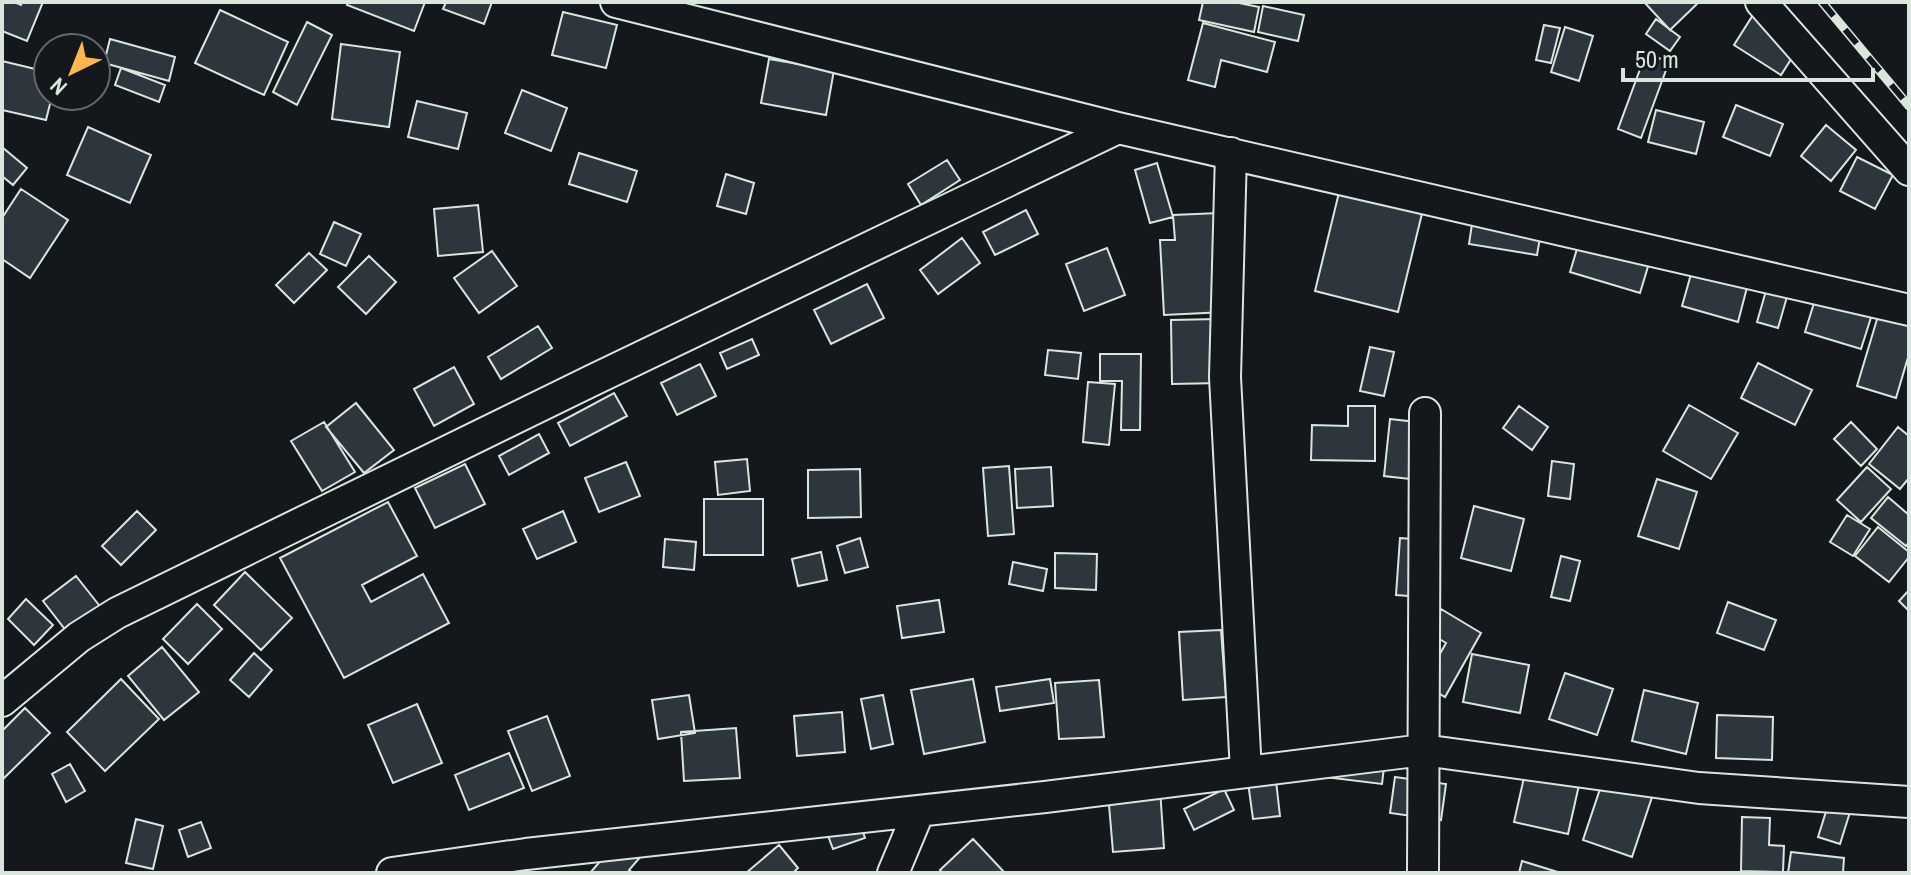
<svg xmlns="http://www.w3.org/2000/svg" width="1911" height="875" viewBox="0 0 1911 875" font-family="'Archivo Narrow',sans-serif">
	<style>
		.building { fill: #2c363c; stroke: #d8e6dc; stroke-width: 2 }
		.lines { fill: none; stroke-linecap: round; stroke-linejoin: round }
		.street-casing { stroke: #d8e6dc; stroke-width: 34 }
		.street { stroke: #14181c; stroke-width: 30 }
		.rail-casing { stroke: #d8e6dc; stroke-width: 9 }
		.rail { stroke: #14181c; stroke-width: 6; stroke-dasharray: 18; stroke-linecap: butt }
	</style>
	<rect width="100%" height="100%" fill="#14181c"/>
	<!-- building -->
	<path class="building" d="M2 2H14L21 5 22 2H43L27 41 2 31Z
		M348 2H425L414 31 347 5Z
		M446 2H492L484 24 443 9Z
		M1203 2H1234L1259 7 1254 32 1199 20Z
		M1644 2H1699L1670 30Z
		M1263 6 1304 15 1298 41 1258 32Z
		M220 10 288 42 264 95 195 63Z
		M563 12 617 25 606 68 552 55Z
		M1753 15 1800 45 1781 75 1734 45Z
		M1656 19 1680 37 1670 51 1646 34Z
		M307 22 332 35 297 105 273 92Z
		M1203 23 1275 42 1267 72 1221 60 1215 87 1188 80Z
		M1544 25 1560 28 1551 63 1536 60Z
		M1565 27 1593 36 1579 81 1551 72Z
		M110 39 175 57 169 81 104 63Z
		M341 44 400 52 389 127 332 119Z
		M1646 53 1669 62 1641 138 1618 129Z
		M769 59 834 70 826 115 761 103Z
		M2 61 48 72V96H52L46 120 2 110Z
		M121 68 165 85 159 102 115 85Z
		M522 90 567 108 551 151 505 133Z
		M417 101 467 113 458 149 408 137Z
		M1736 105 1783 124 1770 156 1723 137Z
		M1656 110 1704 122 1696 154 1648 142Z
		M1826 125 1856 150 1831 181 1801 156Z
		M88 127 151 155 130 203 67 175Z
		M2 147 27 168 13 185 2 176Z
		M579 153 637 171 627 202 569 184Z
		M1857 157 1893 175 1875 209 1840 191Z
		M947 160 960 180 921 205 908 184Z
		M1157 163 1173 217 1150 223 1135 170Z
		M1345 168 1428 189 1398 312 1315 291Z
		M726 174 754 183 746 214 717 206Z
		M21 189 68 220 30 278 2 259V218Z
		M1475 204 1544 215 1537 255 1469 244Z
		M478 205 483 252 438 256 434 209Z
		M1026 210 1038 234 995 255 983 232Z
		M1219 213 1225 312 1164 315 1160 240H1175L1173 215Z
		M334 222 361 234 346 266 320 254Z
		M1583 229 1653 250 1640 293 1570 272Z
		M962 238 980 263 938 294 920 270Z
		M1107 248 1125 295 1084 311 1066 264Z
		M492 251 517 286 479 313 454 278Z
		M309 253 327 270 294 303 276 285Z
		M369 256 396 282 366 314 338 287Z
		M1695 260 1750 276 1738 322 1682 306Z
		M1774 263 1795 269 1778 328 1757 322Z
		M867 284 884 318 831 344 814 310Z
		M1818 290 1874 308 1861 349 1805 332Z
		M1878 316 1909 326V354L1896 398 1857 386Z
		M1218 319 1220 383 1172 384 1171 320Z
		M538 326 552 348 501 379 488 357Z
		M752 339 759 355 727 369 720 353Z
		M1370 347 1394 352 1384 396 1360 391Z
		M1048 350 1081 353 1078 379 1045 375Z
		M1100 354H1141L1140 430H1121L1122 381H1100Z
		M1758 363 1812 390 1795 425 1741 398Z
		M700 364 716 396 677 415 661 383Z
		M454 367 474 404 434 426 414 389Z
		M1088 382 1115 384 1109 445 1083 442Z
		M614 393 627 416 570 446 558 423Z
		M356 403 394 450 364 473 326 427Z
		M1689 405 1738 433 1711 479 1663 451Z
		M1348 406H1375V461L1311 460 1312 425 1348 426Z
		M1519 406 1548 427 1532 450 1503 428Z
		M1390 419 1425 423 1419 480 1384 476Z
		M324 422 355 472 322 491 291 441Z
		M1851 422 1877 449 1861 466 1834 439Z
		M1898 427 1909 436V478L1900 489 1869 464Z
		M539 434 549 453 509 475 499 456Z
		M747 459 750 491 718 495 715 462Z
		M1552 461 1574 464 1570 499 1548 496Z
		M626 462 640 496 599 512 585 478Z
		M465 464 485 504 435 528 415 488Z
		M1009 466 1014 534 988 536 983 468Z
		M1051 467 1053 506 1017 508 1015 469Z
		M1867 467 1891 489 1861 522 1837 500Z
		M860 469 861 517 808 518V470Z
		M1657 479 1697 492 1679 549 1638 536Z
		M1888 497 1909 515V542L1906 546 1871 518Z
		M704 499H763V555H704Z
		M388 502 417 556 362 585 371 602 423 574 449 623 344 678 280 558Z
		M1474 506 1524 519 1511 571 1461 558Z
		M137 511 156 530 121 565 102 546Z
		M563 511 576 542 537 559 523 529Z
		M1847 515 1870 529 1853 556 1830 542Z
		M1878 527 1909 552V557L1889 582 1855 556Z
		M860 538 868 567 845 573 837 546Z
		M1400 538 1425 540 1422 597 1396 595Z
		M665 539 696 542 694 570 663 567Z
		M821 552 827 580 798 586 792 559Z
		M1055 553 1097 554 1096 590 1055 588Z
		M1561 556 1580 561 1570 601 1551 597Z
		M1013 562 1047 569 1043 591 1009 584Z
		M245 572 292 618 261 650 214 605Z
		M76 576 114 624 81 650 43 601Z
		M1909 590V611L1899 601Z
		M26 599 53 625 34 645 8 619Z
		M939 600 944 632 902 638 897 606Z
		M1728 602 1776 620 1764 650 1717 633Z
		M197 604 222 629 188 664 163 639Z
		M1441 609 1481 633 1445 697 1423 684 1446 643 1428 632Z
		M1221 630 1226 697 1183 700 1179 632Z
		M162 647 199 692 164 720 128 676Z
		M254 653 272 670 249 697 230 680Z
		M1472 654 1529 665 1520 713 1463 702Z
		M1565 673 1613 689 1597 735 1549 719Z
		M121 679 159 719 105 771 67 732Z
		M973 679 985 742 924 754 911 690Z
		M1050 679 1054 703 1000 711 996 687Z
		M1099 680 1104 737 1059 739 1055 683Z
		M1644 690 1698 703 1686 754 1632 741Z
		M689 695 695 733 658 739 652 700Z
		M883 695 893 744 871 749 861 699Z
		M417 704 442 763 393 783 368 725Z
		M25 708 50 733 2 780V731Z
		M842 712 845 752 797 756 794 716Z
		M1717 715 1773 717 1772 760 1716 758Z
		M547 716 570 776 532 791 508 731Z
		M736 728 740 778 684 781 681 732Z
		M509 753 524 788 469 810 455 775Z
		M1385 759 1382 784 1325 777Z
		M70 764 85 791 66 802 52 774Z
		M1527 764 1581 776 1568 834 1514 822Z
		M1275 772 1280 816 1253 819 1247 775Z
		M1395 777 1446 784 1441 820 1390 813Z
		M1603 780 1652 797 1632 857 1583 840Z
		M1160 789 1164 848 1113 852 1108 793Z
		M1224 789 1234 810 1194 830 1184 809Z
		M1829 802 1851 809 1840 844 1818 837Z
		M854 806 865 838 833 849 821 817Z
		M1742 817 1770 818 1769 845 1784 846 1783 872 1741 871Z
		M136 819 163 826 153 869 126 863Z
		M201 822 211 848 188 857 179 830Z
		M627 830 648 848 629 870 633 873H590Z
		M973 839 1005 873H943L940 870Z
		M779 845 798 868 793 873H746Z
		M1791 852 1844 858 1843 873H1788Z
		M1522 861 1561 873H1519Z"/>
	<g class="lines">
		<defs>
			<path id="street" d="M616 2 1118 128 1909 310
				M1761 2 1909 170
				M1231 153 1225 377 1246 772
				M2 701 79 637 117 613 591 381 1118 128
				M392 873 526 854 1045 797 1423 750 1699 788 1909 802
				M893 873 919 811
				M1423 873 1425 413"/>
		</defs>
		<!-- street casing -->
		<use href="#street" class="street-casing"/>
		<!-- street -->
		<use href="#street" class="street"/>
		<defs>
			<path id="rail" d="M1822 2 1909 106"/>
		</defs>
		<!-- rail casing -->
		<use href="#rail" class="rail-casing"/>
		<!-- rail -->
		<use href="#rail" class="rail"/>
	</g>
	<!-- border -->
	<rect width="1911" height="875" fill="none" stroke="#d8e6dc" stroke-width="8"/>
	<!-- north arrow -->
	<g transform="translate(72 72) rotate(223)"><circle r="38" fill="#14181c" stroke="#626a69" stroke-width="2"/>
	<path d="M0-6L14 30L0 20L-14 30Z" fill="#ffb74d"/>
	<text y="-12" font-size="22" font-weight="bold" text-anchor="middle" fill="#d8e6dc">N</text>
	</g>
	<!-- scale -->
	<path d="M1623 68v12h250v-12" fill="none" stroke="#d8e6dc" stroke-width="4"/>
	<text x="1635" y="68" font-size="24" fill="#d8e6dc" stroke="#14181c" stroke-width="6" paint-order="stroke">50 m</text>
</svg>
